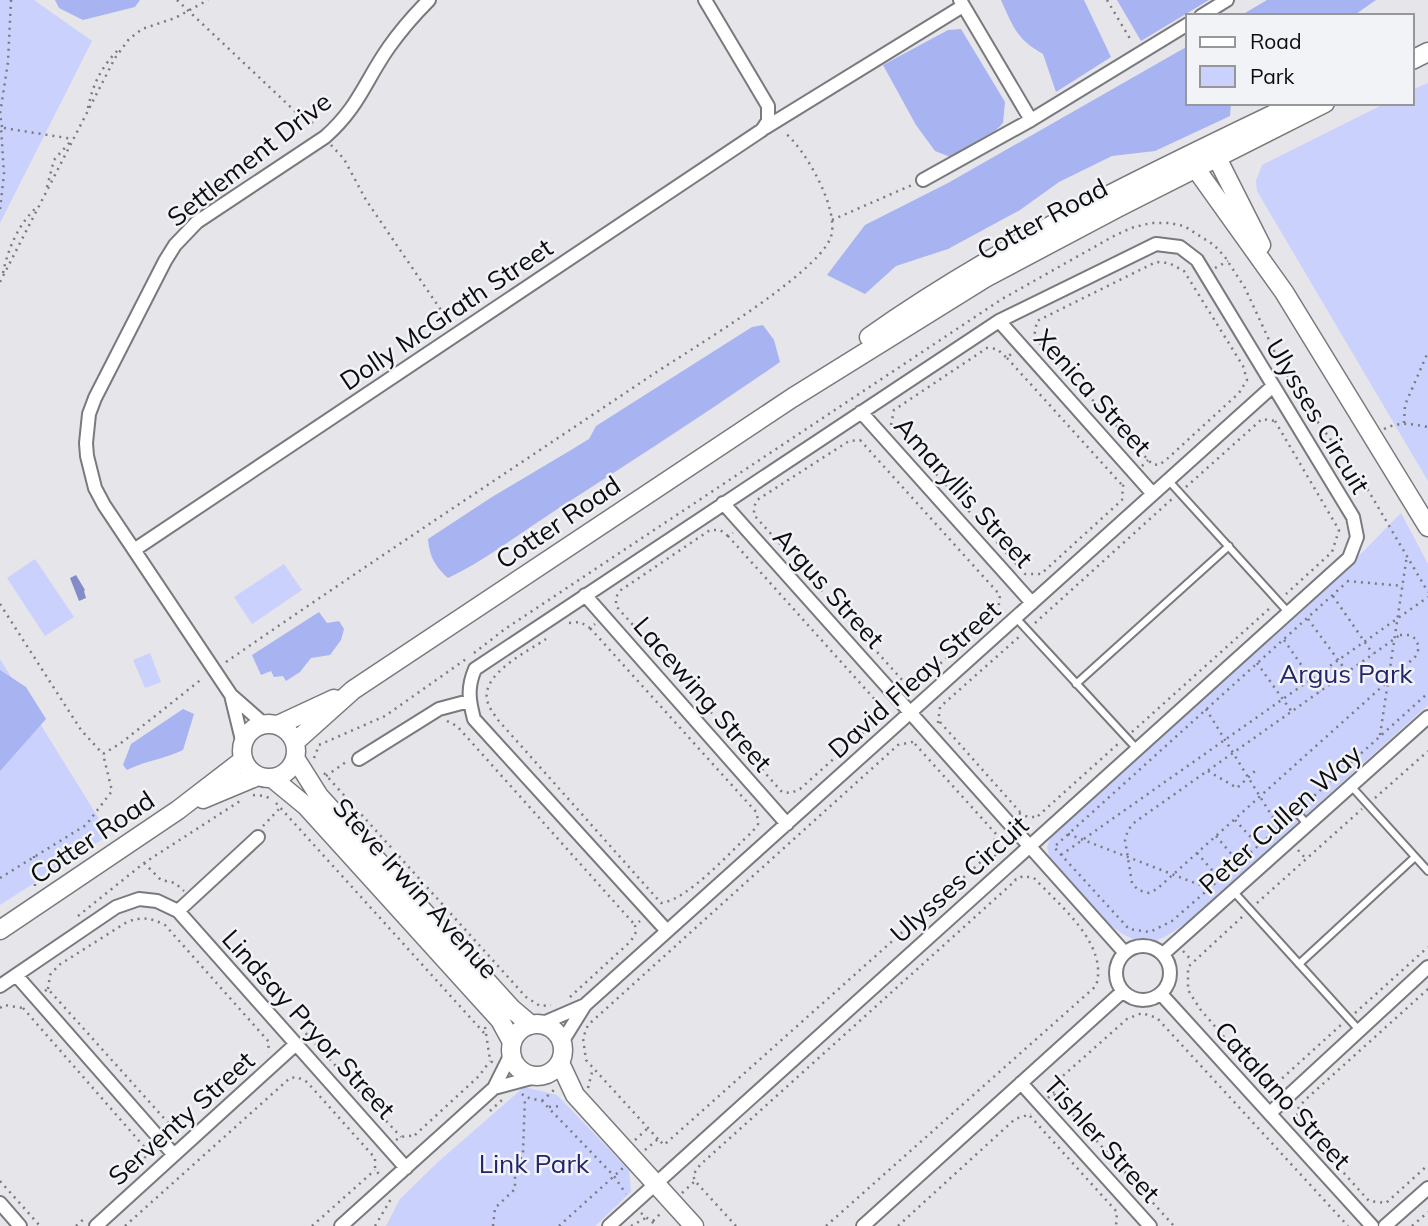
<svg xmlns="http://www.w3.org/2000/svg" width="1428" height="1226" viewBox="0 0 1428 1226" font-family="Mulish,sans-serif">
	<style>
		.green { fill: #c9d1fc }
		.forest { fill: #a8b3f1 }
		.water { fill: #828cc7 }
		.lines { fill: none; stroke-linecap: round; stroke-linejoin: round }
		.lane-casing { stroke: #797a7e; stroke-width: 10 }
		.street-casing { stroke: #797a7e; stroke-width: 16 }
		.secondary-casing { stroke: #797a7e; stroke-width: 21 }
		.path { stroke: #7b7b7f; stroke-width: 2.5; stroke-dasharray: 2 5; stroke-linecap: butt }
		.lane { stroke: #fff; stroke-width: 6 }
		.street { stroke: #fff; stroke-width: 12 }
		.secondary { stroke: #fff; stroke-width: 18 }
		.labels { text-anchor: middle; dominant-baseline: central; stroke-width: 5; stroke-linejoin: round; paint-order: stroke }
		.street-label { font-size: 26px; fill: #0d0d0f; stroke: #f2f3f7 }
		.park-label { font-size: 26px; fill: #24246a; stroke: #f2f3f7 }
	</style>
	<rect width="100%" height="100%" fill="#e5e5ea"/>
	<!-- green -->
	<path class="green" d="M0 0H34L92 41 0 223Z
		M1428 83V481L1257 191 1256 181 1262 165 1386 103H1412V90Z
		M1401 513 1428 564V705L1186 923C1175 930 1161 942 1147 942 1113 942 1072 883 1050 859L1047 847 1050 838 1349 566Z
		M35 559 74 617 45 636 7 578Z
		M284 564 302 590 252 624 234 597Z
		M150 653 161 682 145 688 133 660Z
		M0 659 109 835 0 905Z
		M524 1087 557 1095 629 1170 631 1192 595 1226H386L400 1199 438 1162Z"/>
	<!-- forest -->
	<path class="forest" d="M55 0H140L135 7 83 20 59 8Z
		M1001 0H1084L1111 57 1056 92 1043 54C1016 39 1013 26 1001 0Z
		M1117 0H1209L1141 41Z
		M1267 0H1376L1353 16H1240Z
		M961 29 1005 102 1003 123 996 130 950 157 935 151 916 125 883 65 948 30Z
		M1188 46V103H1231L1230 116 1155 151 1112 156 1059 182 1020 210 948 249 896 266 865 294 827 275 865 225 948 183Z
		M763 325 774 340 780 362C707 413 632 461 556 510 520 533 486 560 448 578 435 567 429 555 428 539L492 497 571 450 589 439 596 426 752 327Z
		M319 612 327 623 339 621 344 629 341 640 330 655 311 658 300 672 286 681 283 676 274 677 271 671 261 675 252 655Z
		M0 670 26 687 46 719 0 771Z
		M183 709 194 714 183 750C165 759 147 760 127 770L123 765 131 744Z"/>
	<!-- water -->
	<path class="water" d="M76 575 85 590 84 591 86 598 79 601 70 578Z"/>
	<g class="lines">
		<defs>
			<path id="lane" d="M1168 480 1288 612
				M1016 618 1137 749
				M1076 684 1229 546
				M1351 786 1428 871
				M1293 808 1308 825
				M1233 891 1359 1030
				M1299 964 1415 857"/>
			<path id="street" d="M960 0 1031 120
				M1201 16 1227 0
				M765 128 963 6
				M923 180 1031 120 1188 24
				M999 321 1153 494
				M861 412 1032 603
				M723 503 1125 953
				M134 550 762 130 768 121V106L705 0
				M585 595 787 824
				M231 695 243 744
				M264 724 231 695 104 505 95 488 87 456 86 443 89 414 95 398 165 261 175 245 197 222 325 137C359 107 365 81 389 47 401 30 414 15 429 0
				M359 759 439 709 469 701
				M178 911 258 837
				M1116 973a27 27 0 1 1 54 0a27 27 0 1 1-54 0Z
				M1163 954 1428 717
				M16 975 174 1155
				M0 986 116 907 139 899 157 901 178 911 406 1168
				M1161 994 1372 1226
				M541 1024 585 1005
				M562 1042 585 1005 1273 386
				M1021 1083 1150 1226
				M494 1088 535 1077
				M1270 1113 1428 967
				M0 1203 20 1226
				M96 1226 296 1044
				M341 1226 494 1088 511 1054
				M609 1226 1349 558 1357 537 1353 517 1197 260 1180 247 1156 244 999 321 475 669C467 688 469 700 474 719L667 931
				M863 1226 1122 992
				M1385 1226 1428 1188"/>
			<path id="secondary" d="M1412 60 1428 52
				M1212 148 1261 245
				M1191 162 1284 292 1428 527
				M869 337C1002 243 1151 173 1297 103
				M242 751a27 27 0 1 1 54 0a27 27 0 1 1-54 0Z
				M278 725 334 699
				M295 742 353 690 792 398 985 278 1119 207 1325 103
				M295 758 319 796 512 1009 531 1025
				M272 778 306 806 500 1020 512 1042
				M203 799 258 776
				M0 930 178 810 243 760
				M511 1050a26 26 0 1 1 52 0a26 26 0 1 1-52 0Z
				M560 1063 575 1095 694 1226"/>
		</defs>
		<!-- lane casing -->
		<use href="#lane" class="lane-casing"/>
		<!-- street casing -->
		<use href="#street" class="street-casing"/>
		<!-- secondary casing -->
		<use href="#secondary" class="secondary-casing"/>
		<!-- path -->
		<path class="path" d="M177 0 298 114 317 126
			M1107 0 1132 42
			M88 108C93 83 102 66 120 48
			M2 127 0 114 8 62 11 0
			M4 128 73 139
			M331 145 344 159 366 200 445 316 447 324
			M47 187 54 160 70 142
			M0 209 4 174 1 127
			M832 220 912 185
			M1215 268 1228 261
			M3 273C8 248 19 223 38 206
			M0 282 115 58 129 39 142 29 175 18 208 0
			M1031 339 1034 337 1037 321 1156 262 1169 263 1184 271 1243 366 1247 380 1239 393 1167 459 1159 465 1152 464 1034 337
			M1007 358 1122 485
			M1275 421 1339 530 1332 552 1286 594
			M1404 423 1405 405 1428 352
			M891 425 894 410 987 348 997 349 1007 358 1012 353
			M1384 429C1400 421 1411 424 1428 427
			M860 440 1000 595 998 611 919 683 904 682 754 515V507L757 500 849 441Z
			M1142 466 1148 460
			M936 474 1025 574H1041L1122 500 1123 486 1125 483
			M1186 487 1262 419 1275 421 1278 419
			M728 536 720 530H710L621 590 616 597V606L782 792 791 793 800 789 876 721 878 703 728 536 733 533
			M1347 581 1403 586
			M1333 596 1373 654
			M0 604 81 730 103 754
			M1308 619 1347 672
			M569 623 580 622 590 628 595 624
			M1035 623 1173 498
			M1400 635H1409L1416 639 1419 648 1415 657 1157 889 1149 893 1138 890 1132 883 1125 840 1128 830 1135 822Z
			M546 639C527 652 482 673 487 700 489 708 494 714 498 720L661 903C688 900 731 851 753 831L758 824 757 813 590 628
			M1284 640 1320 692
			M474 653 505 629 1002 299 1112 237 1131 228 1151 223H1169L1184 226 1214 245 1225 257 1245 288 1276 355 1303 402 1368 490 1428 592
			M226 662C368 564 512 469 655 373 693 348 815 275 830 239 842 213 805 148 784 132
			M1257 663 1292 712
			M1206 709 1280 829
			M447 721 457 726 635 925
			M940 722 1020 812
			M938 723 940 707 1020 636
			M1132 732 1270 608
			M1380 735 1407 555
			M915 744 996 834 992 852
			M319 745 385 716 466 659
			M314 758 319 745
			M1208 771 1237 788 1256 770
			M324 773 526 997 540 1006 551 1005
			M326 776 346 762
			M253 795 265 796 273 800
			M1375 798 1428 751
			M276 803 485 1034
			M1304 805 1428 693
			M1019 813 1028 817H1039
			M1038 816 1119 743
			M1289 819 1172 921 1150 932 1129 929 1054 847 1347 582
			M1235 820 1259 846
			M263 826 280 808
			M1068 834 1208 888
			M1216 836 1239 863
			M1298 850 1306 859
			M1197 853 1220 879
			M1061 855 1428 597
			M34 856 35 886
			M144 863 161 880 175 883 184 891
			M0 878 86 825 112 791 103 754 121 743 203 678
			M1257 903 1362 809
			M78 916 144 863 240 801
			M1242 917 1188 967V990L1200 1009 1263 1082 1277 1083 1280 1087
			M1183 951 1192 961
			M48 989 50 975 59 965 127 922C142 916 151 918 165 925L269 1042 268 1053
			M1428 989 1304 1101 1297 1110 1298 1122 1369 1201 1386 1203 1428 1165
			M45 991 48 989 171 1126 186 1127
			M570 997 631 941 636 932 635 925 640 921
			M0 1008 4 1005 23 1008 26 1006
			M23 1008 147 1150
			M1355 1013 1428 947
			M485 1027 490 1060 494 1064
			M301 1028 401 1137
			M1277 1083 1342 1024
			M588 1088 593 1068
			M522 1094 525 1097 542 1101 614 1176 626 1194
			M1054 1094 1174 1226
			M1048 1098 1053 1093 1056 1082 1127 1019 1142 1013 1157 1018 1348 1226
			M542 1101 555 1089
			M549 1107 563 1106
			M490 1111 503 1099
			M1030 1116 1117 1212 1116 1226
			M415 1135 479 1076 490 1061
			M658 1139 586 1060 583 1038 588 1025 898 745 917 741
			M396 1140 401 1137 416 1135
			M635 1140 648 1128
			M645 1150 658 1139 664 1145 992 852 999 860
			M143 1165 147 1150 151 1146
			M0 1181 40 1226
			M682 1193 695 1181
			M641 1213 657 1226
			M653 1221 662 1212
			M76 1226 86 1217
			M125 1226 290 1078 297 1077 307 1082 375 1158V1170L380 1175
			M312 1226 375 1170
			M375 1226 391 1199
			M493 1226 495 1208 515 1189V1171L523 1153 525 1097
			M559 1226 623 1168
			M631 1226 646 1218
			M736 1226 695 1181 693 1175 700 1165 1016 880
			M826 1226 1096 986C1109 944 1060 906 1034 878L1023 876 1016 880 1014 878
			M898 1226 1015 1119 1031 1114
			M1412 1226 1428 1212"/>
		<!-- lane -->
		<use href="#lane" class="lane"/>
		<!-- street -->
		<use href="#street" class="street"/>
		<!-- secondary -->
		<use href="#secondary" class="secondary"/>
	</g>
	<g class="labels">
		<!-- street labels -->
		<g class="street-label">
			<text transform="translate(249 159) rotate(-38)">Settlement Drive</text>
			<text transform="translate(1042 219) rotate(-28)">Cotter Road</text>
			<text transform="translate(446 314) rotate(-34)">Dolly McGrath Street</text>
			<text transform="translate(1093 392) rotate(48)">Xenica Street</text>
			<text transform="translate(1318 416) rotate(59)">Ulysses Circuit</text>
			<text transform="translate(964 492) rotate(48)">Amaryllis Street</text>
			<text transform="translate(558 522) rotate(-34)">Cotter Road</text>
			<text transform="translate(829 588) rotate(48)">Argus Street</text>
			<text transform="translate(914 679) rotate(-42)">David Fleay Street</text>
			<text transform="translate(703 694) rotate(49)">Lacewing Street</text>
			<text transform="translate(1280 819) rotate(-42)">Peter Cullen Way</text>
			<text transform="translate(92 837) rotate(-34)">Cotter Road</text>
			<text transform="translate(959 879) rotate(-42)">Ulysses Circuit</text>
			<text transform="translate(416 888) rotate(48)">Steve Irwin Avenue</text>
			<text transform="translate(309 1024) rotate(48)">Lindsay Pryor Street</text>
			<text transform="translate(1283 1095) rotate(48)">Catalano Street</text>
			<text transform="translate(181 1118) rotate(-42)">Serventy Street</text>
			<text transform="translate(1102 1139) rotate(48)">Tishler Street</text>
		</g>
		<!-- park labels -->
		<g class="park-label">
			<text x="1346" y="673">Argus Park</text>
			<text x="534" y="1163">Link Park</text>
		</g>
	</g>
	<!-- legend -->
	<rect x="1186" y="14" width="228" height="91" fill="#f2f3f7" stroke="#96979a" stroke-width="2"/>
	<rect x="1200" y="37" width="35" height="10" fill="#ffffff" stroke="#96979a" stroke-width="2"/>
	<text x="1250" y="49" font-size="21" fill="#0d0d0f">Road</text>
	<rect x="1200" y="66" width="35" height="21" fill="#c9d1fc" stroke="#96979a" stroke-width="2"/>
	<text x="1250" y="84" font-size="21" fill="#0d0d0f">Park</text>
</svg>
